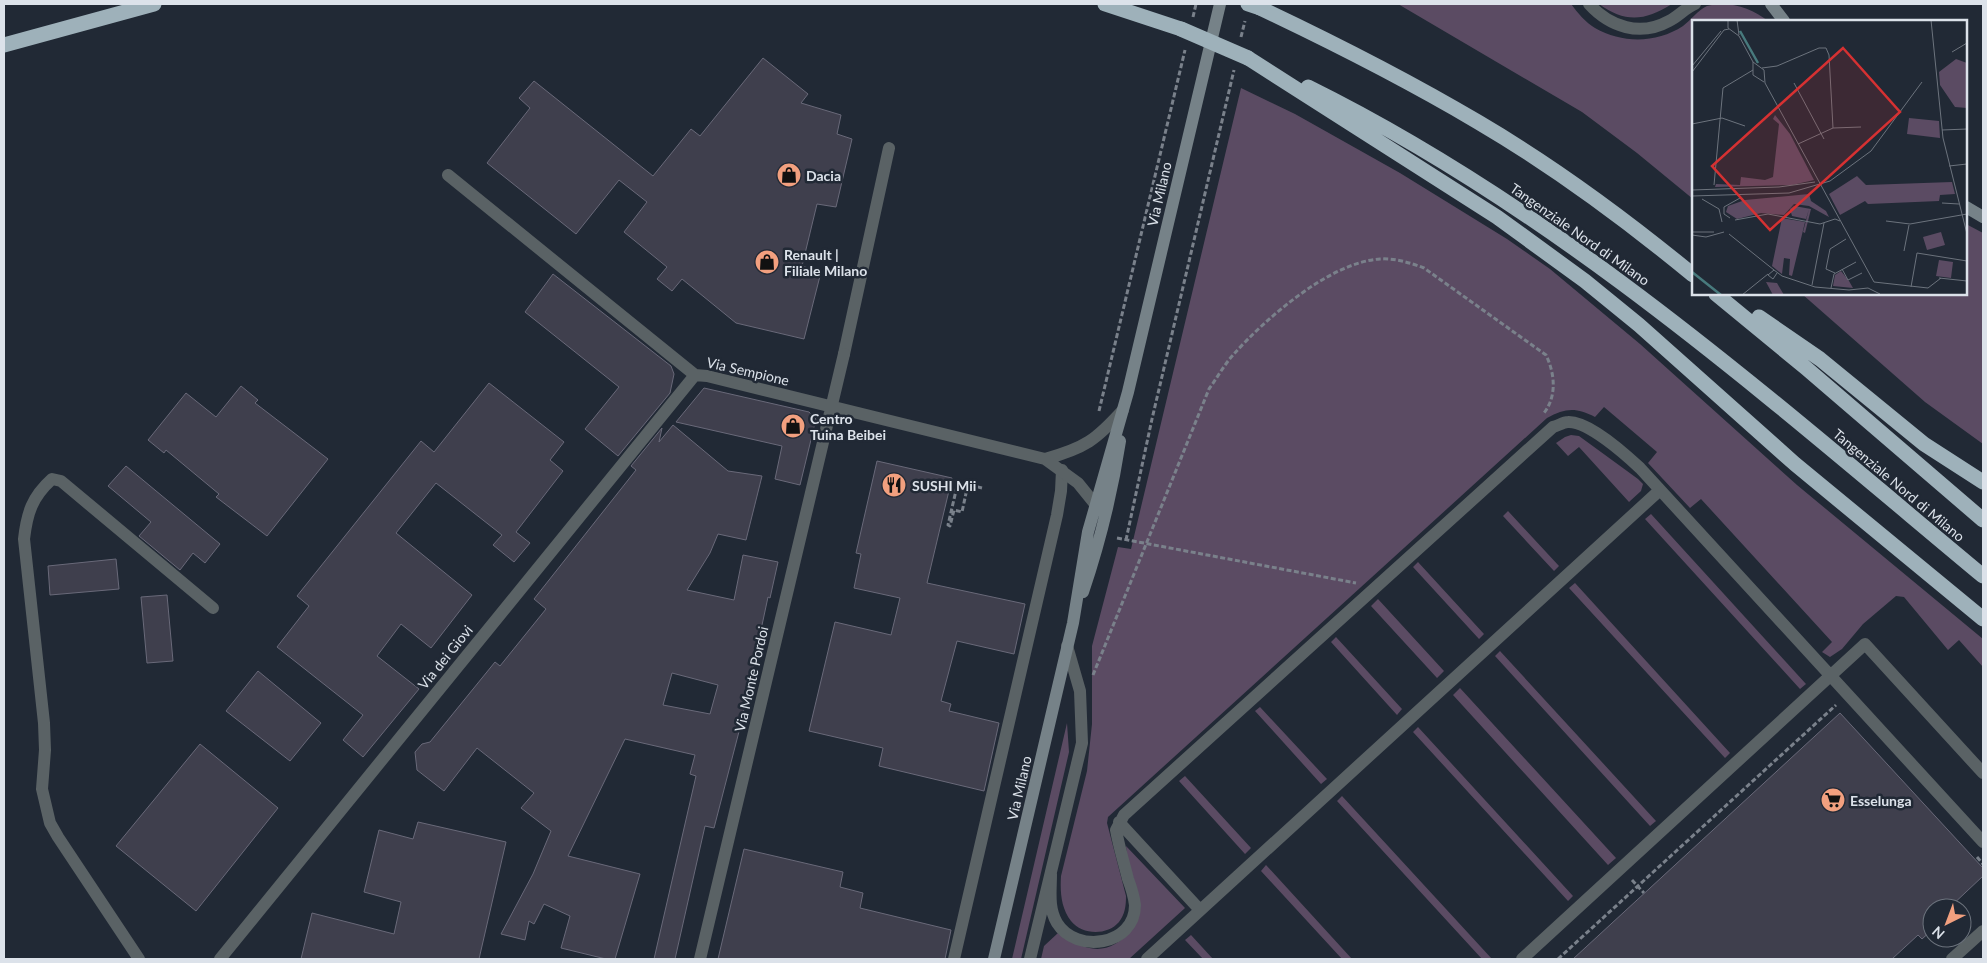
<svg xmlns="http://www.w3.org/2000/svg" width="1987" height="963" viewBox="0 0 1987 963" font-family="Lato,sans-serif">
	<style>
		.green { fill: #5b4b63 }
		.building { fill: #3f3f4d; stroke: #696979; fill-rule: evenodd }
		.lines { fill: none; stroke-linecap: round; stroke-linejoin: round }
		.path { stroke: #7a818b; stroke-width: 3; stroke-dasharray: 5 2.5; stroke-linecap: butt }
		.lane { stroke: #5a6265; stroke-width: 12 }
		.street { stroke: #5a6265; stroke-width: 12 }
		.secondary { stroke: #768288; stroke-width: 12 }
		.highway { stroke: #9eb1ba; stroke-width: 15 }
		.highway-bridge { stroke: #9eb1ba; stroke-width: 15 }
		.labels { text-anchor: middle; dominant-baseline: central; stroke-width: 5; stroke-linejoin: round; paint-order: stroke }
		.poi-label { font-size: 14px; font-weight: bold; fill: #dce2ea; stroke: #212935; text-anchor: start }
		.street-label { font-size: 14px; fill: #dce2ea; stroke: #212935 }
		.inset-river { fill: none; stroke: #487a7d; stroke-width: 2.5 }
		.inset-road { fill: none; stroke: #6c737d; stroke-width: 1 }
		.view { fill: #d63132; fill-opacity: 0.15; stroke: #d63132; stroke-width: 2.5 }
		.inset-edge { fill: none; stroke: #dce2ea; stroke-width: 2.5 }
	</style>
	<rect width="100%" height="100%" fill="#212935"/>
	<!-- green -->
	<path class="green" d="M1398 4H1571C1577 12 1586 23 1595 28 1623 44 1657 43 1683 26 1691 20 1698 10 1707 6 1728 0 1752 8 1768 21H1693V199L1637 153 1582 112Z
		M1599 4H1672C1645 21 1625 23 1599 4Z
		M1241 88 1295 114 1400 173 1507 239 1550 269 1640 344 1797 485 1983 639V667L1959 640 1948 650 1904 597 1896 596 1863 624 1842 649 1830 657 1822 652 1832 642 1701 499 1690 508 1648 463 1657 452 1604 407 1595 417C1576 407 1565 408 1547 418L1108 817 1107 823 1126 896C1126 906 1125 914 1119 922 1107 936 1082 935 1071 921 1061 908 1060 892 1061 876L1087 771 1092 724V646L1118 547 1131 549Z
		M1966 224 1983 233V444L1925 402 1802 294H1966Z
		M1571 435 1579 436 1638 479 1643 484 1641 491 1629 502 1579 447 1568 456 1556 443 1565 437Z
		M1508 511 1559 566 1554 571 1503 516Z
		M1651 514 1806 684 1800 689 1645 519Z
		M1418 562 1484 634 1479 639 1413 567Z
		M1575 583 1730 753 1725 758 1569 588Z
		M1378 599 1444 671 1437 678 1371 606Z
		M1336 637 1402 709 1397 715 1331 642Z
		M1500 651 1656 821 1650 826 1495 656Z
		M1460 688 1616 858 1608 865 1453 695Z
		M1260 707 1327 779 1321 784 1255 711Z
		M1067 723 1069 752 1021 959H1012Z
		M1418 727 1573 896 1568 901 1413 732Z
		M1185 776 1251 848 1245 854 1179 781Z
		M1342 796 1492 959H1482L1337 801Z
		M1126 846 1185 908 1129 959H1041L1044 946 1058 933C1087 952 1108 958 1133 928Z
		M1266 865 1352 959H1342L1261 871Z
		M1191 935 1213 959H1203L1185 940Z"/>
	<!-- building -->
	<path class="building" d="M763 58 808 94 801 103 841 115 837 134 852 139 836 207 817 204 802 266 821 272 804 339 736 323 682 279 672 291 657 279 667 267 624 232 647 202 619 180 576 234 487 163 530 108 519 98 534 81 653 176 691 129 700 136Z
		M553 274 671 366 674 374 670 393 618 456 585 429 619 387 525 312Z
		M489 383 564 442 550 460 563 471 516 532 530 543 514 562 493 545 502 535 436 483 396 533 472 595 431 648 401 624 377 656 419 689 363 757 343 740 363 715 277 647 309 606 297 596 421 441 434 452Z
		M241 386 258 400 255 403 328 459 267 536 216 497 219 494 166 450 164 453 148 440 186 393 216 417Z
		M704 388 809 412 816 419 800 485 775 479 782 446 676 422Z
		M673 425 728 471 762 476 746 540 718 534 710 553 687 590 734 600 743 555 778 562 770 598 768 597 752 672H750L742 720 714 828 705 826 675 959H654L696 776 690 774 695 755 625 739 568 856 640 874 615 959H606L561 948 570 916 544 904 534 924 529 921 525 940 501 934 533 874 551 831 521 808 534 793 477 748 444 791 417 770 415 752 422 744 430 742 495 662 500 666 546 609 534 599 636 470 631 466 662 428 659 442ZM672 673 718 685 710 714 663 705Z
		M877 461 952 478 927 583 1025 604 1014 654 957 641 941 701 951 704 949 711 999 723 984 791 879 766 883 748 809 731 835 622 891 635 900 598 854 588 861 554 856 553Z
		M126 466 220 544 205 563 193 553 180 570 139 536 151 522 108 486Z
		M116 559 119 589 50 595 48 566Z
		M167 595 173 661 147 663 141 597Z
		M258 671 321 723 290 761 226 711Z
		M1840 713 1983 868V876L1949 908H1932V930L1922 939 1918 935 1892 959H1573Z
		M200 744 278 808 196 911 116 846Z
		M418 822 506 842 479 959H301L312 913 394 934 401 902 364 892 379 830 413 839Z
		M744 849 843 872 840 887 863 893 860 908 951 930 945 959H718Z"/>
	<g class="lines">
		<!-- path -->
		<path class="path" d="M1193 17 1196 4
			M1241 37 1245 21
			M1099 411 1185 50
			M968 484 962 512 954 510 950 526 948 525 958 482 982 488
			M1117 538 1356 583
			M1126 540 1152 419 1234 70
			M1093 675 1209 389C1217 378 1224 365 1233 355 1265 319 1330 262 1380 259 1395 258 1411 263 1424 268L1546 355C1555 374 1557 396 1544 413
			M1977 857 1983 864
			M1632 880 1644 893
			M1558 959 1836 705"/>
		<!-- lane -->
		<path class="lane" d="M1589 4C1610 27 1640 37 1669 21 1678 17 1685 8 1695 4
			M844 354 889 148
			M1119 822 1200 910
			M1051 874C1051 891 1048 908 1057 923 1076 954 1135 946 1135 905 1134 897 1131 887 1128 879 1124 863 1119 847 1116 830L1124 815 1553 427C1558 426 1563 422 1568 422 1588 421 1625 454 1640 468L1983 842
			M139 959 58 837 50 823 42 789 45 750 44 723 24 539C27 513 32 497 52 479L61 481 213 608
			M954 959 1057 515 1061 491 1062 470
			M1030 959 1082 743 1080 691 1067 646
			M1147 959 1660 490
			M1522 959 1865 644 1983 773"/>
		<!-- street -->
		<path class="street" d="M448 175 695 375 707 376 1045 459 1078 483 1095 504
			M1045 459C1085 448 1096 440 1123 410
			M220 959 695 375
			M700 959 844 354
			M1952 959 1983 931"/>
		<!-- secondary -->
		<path class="secondary" d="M1771 4 1784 21
			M1966 207 1983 217
			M1083 592C1100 542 1112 493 1120 441
			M994 959 1073 623 1088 532 1128 392 1220 4"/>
		<!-- highway -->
		<path class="highway" d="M1105 4 1181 29
			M1260 8C1334 43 1407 80 1478 122 1553 166 1625 219 1693 275
			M4 45 154 4
			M1248 58 1497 217 1585 281 1639 325 1795 464 1983 619
			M1308 87C1559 211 1769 398 1983 576
			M1716 294 1806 368 1983 520
			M1759 317 1820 359 1924 444 1983 482"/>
		<!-- highway-bridge -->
		<path class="highway-bridge" d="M1248 4 1260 8
			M1181 29 1248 58"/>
	</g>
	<!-- icons -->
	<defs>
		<symbol id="shop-disc" viewBox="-11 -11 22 22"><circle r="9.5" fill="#f2a07f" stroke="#212935"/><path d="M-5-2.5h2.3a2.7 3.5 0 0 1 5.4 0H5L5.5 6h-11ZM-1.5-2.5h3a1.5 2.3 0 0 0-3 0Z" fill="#111"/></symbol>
		<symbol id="restaurant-disc" viewBox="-11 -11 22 22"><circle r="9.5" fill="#f2a07f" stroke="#212935"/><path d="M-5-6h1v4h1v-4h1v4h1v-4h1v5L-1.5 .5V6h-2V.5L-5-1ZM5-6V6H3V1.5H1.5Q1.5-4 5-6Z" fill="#111"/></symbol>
		<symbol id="supermarket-disc" viewBox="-11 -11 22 22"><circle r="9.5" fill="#f2a07f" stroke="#212935"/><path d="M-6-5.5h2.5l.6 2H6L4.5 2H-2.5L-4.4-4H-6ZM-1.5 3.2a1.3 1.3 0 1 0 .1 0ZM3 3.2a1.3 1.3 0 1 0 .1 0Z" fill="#111"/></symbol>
	</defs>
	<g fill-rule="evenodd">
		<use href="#shop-disc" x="775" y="161" width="28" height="28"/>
		<use href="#shop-disc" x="753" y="248" width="28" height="28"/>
		<use href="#shop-disc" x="779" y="412" width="28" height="28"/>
		<use href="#restaurant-disc" x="880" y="471" width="28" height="28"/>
		<use href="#supermarket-disc" x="1819" y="786" width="28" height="28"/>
	</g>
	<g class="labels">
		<!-- poi labels -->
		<g class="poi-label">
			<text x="806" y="175">Dacia</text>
			<text x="784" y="254">Renault |<tspan x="784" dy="16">Filiale Milano</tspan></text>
			<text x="810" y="418">Centro<tspan x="810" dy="16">Tuina Beibei</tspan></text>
			<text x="912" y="485">SUSHI Mii</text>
			<text x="1850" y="800">Esselunga</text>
		</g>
		<!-- street labels -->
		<g class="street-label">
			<text transform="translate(1159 194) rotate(-77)">Via Milano</text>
			<text transform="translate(1580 234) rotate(35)">Tangenziale Nord di Milano</text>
			<text transform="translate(748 371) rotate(13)">Via Sempione</text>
			<text transform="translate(1899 485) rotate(40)">Tangenziale Nord di Milano</text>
			<text transform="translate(445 657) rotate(-51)">Via dei Giovi</text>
			<text transform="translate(751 679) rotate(-77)">Via Monte Pordoi</text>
			<text transform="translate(1019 788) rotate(-77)">Via Milano</text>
		</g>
	</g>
	<!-- overview -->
	<g transform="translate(1692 20)">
		<rect width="275" height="275" fill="#212935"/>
		<path d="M264 39 275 43V88L263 87 248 65 247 52ZM83 95 98 114 122 160 100 165 23 167 24 164 48 165 49 157 73 160 81 157 87 104 81 99ZM217 98 247 101 248 118 215 114ZM165 156 174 165 260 162 263 174 248 175 247 181 176 184 173 181 148 195 137 174ZM117 174 119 181 134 191 137 197 117 186 102 184 92 195 69 193 45 199 34 192 36 186 53 180ZM102 186 119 189 113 213 111 212 117 189 114 199 100 196 98 189ZM90 198 113 202 100 256 97 255 98 239 92 238 90 254 80 246ZM249 212 253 225 235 230 231 217ZM247 240 261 242 259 258 244 256ZM149 251 157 261 161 268 141 266 143 255ZM74 262 85 263 92 275H81Z" fill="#5b4b63"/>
		<path class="inset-river" d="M48 11 66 43M0 252 29 275"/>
		<path class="inset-road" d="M36 0V8L47 16 61 42 72 50 73 63 182 262M45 0 47 15M239 0 251 118 275 214M260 32 275 23M61 42V55L72 62M0 46 29 11M70 48 85 46 127 28H134L137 35 141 108M0 52 32 10 37 9M102 63 132 119M0 104 30 98 53 106M250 110 275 109M106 124 141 108 169 107M257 146 275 144M22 165 31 68 61 50M0 170 87 167 123 162M0 176 97 173 138 161 179 131 230 62M10 179 27 189 30 202M250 183 267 184M38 198 32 194V187L48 178M43 200 76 194 128 204 143 199 148 201M194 201 218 204 275 194M0 212H22M37 214 82 250M0 215 14 217 32 212M212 231 217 205M150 249 156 260 170 253M85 253 81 259 76 255 82 250 90 256 123 267 157 270 176 268 188 274M143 253 134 249 138 229 154 219M247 258 275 261M182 262 236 268 249 258M120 265 132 203M219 267 225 233 275 241M139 268 142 254 164 242M50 275 76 254"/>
		<path class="view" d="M151 28 208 92 78 210 20 146Z"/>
		<rect width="275" height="275" class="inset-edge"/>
	</g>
	<!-- border -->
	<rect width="1987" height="963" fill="none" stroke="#dce2ea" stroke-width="10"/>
	<!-- north arrow -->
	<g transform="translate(1947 923) rotate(222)"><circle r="24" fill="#212935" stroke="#6c737d"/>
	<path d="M0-4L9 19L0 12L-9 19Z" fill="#f2a07f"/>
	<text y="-8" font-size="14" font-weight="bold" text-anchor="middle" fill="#dce2ea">N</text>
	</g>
</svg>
